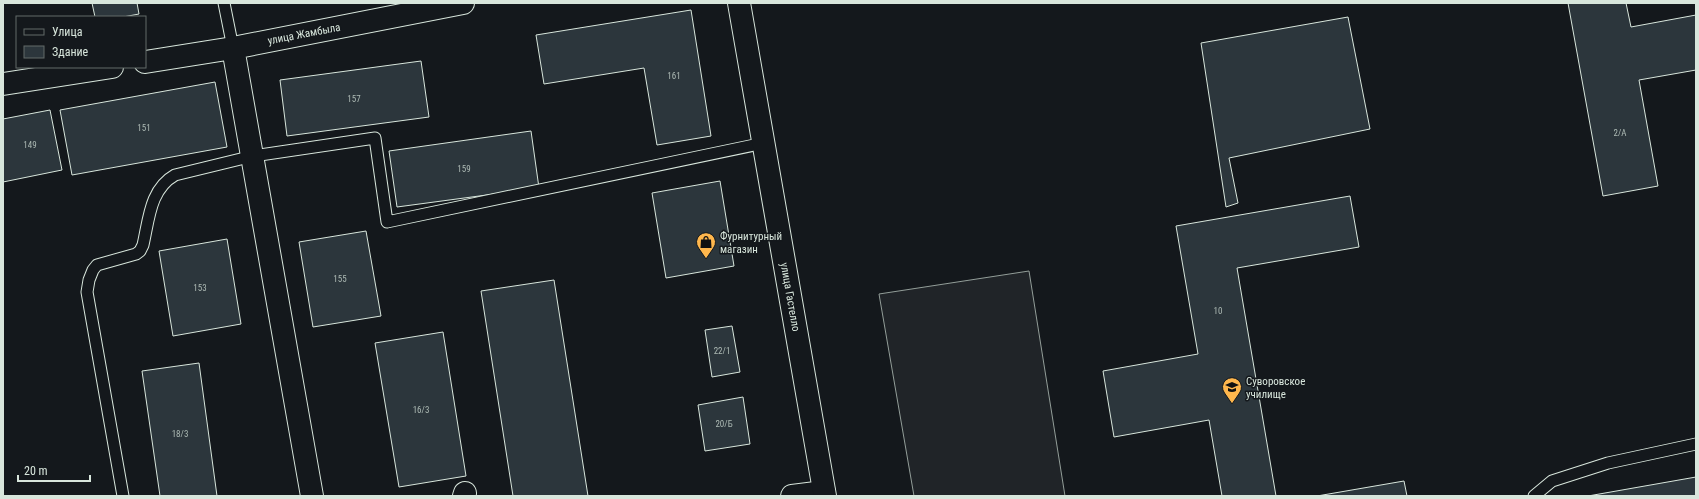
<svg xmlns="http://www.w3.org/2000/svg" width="1699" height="499" viewBox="0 0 1699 499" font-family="'Roboto Condensed',sans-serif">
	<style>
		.grass { fill: #202428; stroke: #939e99 }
		.building { fill: #2c363c; stroke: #d8e6dc }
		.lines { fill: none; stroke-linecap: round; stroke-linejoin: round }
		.service-casing { stroke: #d8e6dc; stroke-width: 13 }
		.minor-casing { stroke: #d8e6dc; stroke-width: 24 }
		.tertiary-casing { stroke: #d8e6dc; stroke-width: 24 }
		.service { stroke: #14181c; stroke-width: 11 }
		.minor { stroke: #14181c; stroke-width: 22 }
		.tertiary { stroke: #14181c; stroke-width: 22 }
		.labels { text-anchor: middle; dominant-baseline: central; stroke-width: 3; stroke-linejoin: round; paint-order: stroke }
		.number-label { font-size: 9px; fill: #adbab4 }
		.street-label { font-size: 11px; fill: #d8e6dc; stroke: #14181c }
		.poi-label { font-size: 11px; fill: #d8e6dc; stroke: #14181c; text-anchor: start }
	</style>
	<rect width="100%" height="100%" fill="#14181c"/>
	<!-- grass -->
	<path class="grass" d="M1029 271 1065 496H914L879 294Z"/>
	<!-- building -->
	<path class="building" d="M92 3H137L139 14 123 17H95Z
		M1568 3H1626L1631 27 1696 15V70L1639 80 1658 186 1603 196Z
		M691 10 711 136 657 145 644 68 544 84 536 35Z
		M1348 17 1370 129 1229 158 1238 203 1226 207 1201 43Z
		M421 61 429 117 287 136 280 80Z
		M215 82 227 147 72 175 60 110Z
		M50 110 62 170 3 182V119Z
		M531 131 539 188 397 207 389 151Z
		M720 181 734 266 666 278 652 193Z
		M1350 196 1359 247 1237 268 1276 496H1222L1209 420 1114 437 1103 371 1198 354 1176 226Z
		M366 231 381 316 313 327 299 242Z
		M227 239 241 324 173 336 159 251Z
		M554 280 588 496H513L481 291Z
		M732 326 740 372 712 377 705 330Z
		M443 332 466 476 399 487 375 343Z
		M199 363 217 496H160L142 371Z
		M743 397 750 444 705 451 698 405Z
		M1696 477V496H1588Z
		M1404 481 1407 496H1317Z"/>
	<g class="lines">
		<defs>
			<path id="service" d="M224 3 233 48
				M123 496 87 292 89 280 93 270 97 265 136 254 140 251 143 245C149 219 150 189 175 175L253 156 375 138 387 222 764 143
				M1534 496 1552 481 1608 463 1696 444"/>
			<path id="minor" d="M233 48 312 496
				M145 62 233 48 463 3
				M3 84 112 67
				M464 496 465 493
				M792 496 824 492"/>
			<path id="tertiary" d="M739 3 825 496"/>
		</defs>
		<!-- service casing -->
		<use href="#service" class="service-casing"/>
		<!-- minor casing -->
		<use href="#minor" class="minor-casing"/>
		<!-- tertiary casing -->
		<use href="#tertiary" class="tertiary-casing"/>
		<!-- service -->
		<use href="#service" class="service"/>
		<!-- minor -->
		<use href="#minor" class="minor"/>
		<!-- tertiary -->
		<use href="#tertiary" class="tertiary"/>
	</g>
	<!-- icons -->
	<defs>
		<symbol id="shop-pin" viewBox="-11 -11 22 30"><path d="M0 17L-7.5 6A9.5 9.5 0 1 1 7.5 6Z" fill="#ffb74d" stroke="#14181c"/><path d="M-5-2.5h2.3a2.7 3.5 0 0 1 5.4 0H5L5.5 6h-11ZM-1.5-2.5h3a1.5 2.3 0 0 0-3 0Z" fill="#111"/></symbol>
		<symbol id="school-pin" viewBox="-11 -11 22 30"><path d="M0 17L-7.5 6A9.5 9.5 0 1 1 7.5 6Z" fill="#ffb74d" stroke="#14181c"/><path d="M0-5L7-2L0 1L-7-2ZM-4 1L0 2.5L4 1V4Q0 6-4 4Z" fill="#111"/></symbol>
	</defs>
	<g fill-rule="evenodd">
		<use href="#shop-pin" x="695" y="231" width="22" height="30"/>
		<use href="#school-pin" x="1221" y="376" width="22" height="30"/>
	</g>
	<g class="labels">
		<!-- number labels -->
		<g class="number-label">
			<text x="674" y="76">161</text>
			<text x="354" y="99">157</text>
			<text x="144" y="128">151</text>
			<text x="1620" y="133">2/А</text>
			<text x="30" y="145">149</text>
			<text x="464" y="169">159</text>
			<text x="340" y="279">155</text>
			<text x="200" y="288">153</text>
			<text x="1218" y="311">10</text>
			<text x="722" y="351">22/1</text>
			<text x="421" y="410">16/3</text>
			<text x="724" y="424">20/Б</text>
			<text x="180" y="434">18/3</text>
		</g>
		<!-- street labels -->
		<g class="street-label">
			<text transform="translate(304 34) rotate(-11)">улица Жамбыла</text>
			<text transform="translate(790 297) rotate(80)">улица Гастелло</text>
		</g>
		<!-- poi labels -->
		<g class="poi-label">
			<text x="720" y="236">Фурнитурный<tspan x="720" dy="13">магазин</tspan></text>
			<text x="1246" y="381">Суворовское<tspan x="1246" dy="13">училище</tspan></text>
		</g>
	</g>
	<!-- border -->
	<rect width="1699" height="499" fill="none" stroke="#d8e6dc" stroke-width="8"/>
	<!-- legend -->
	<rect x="16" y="16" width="130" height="52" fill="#14181c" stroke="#626a69"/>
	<rect x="24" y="29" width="20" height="6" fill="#14181c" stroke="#626a69"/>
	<text x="52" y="36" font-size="12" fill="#d8e6dc">Улица</text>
	<rect x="24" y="46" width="20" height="12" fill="#2c363c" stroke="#626a69"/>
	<text x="52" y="56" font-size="12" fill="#d8e6dc">Здание</text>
	<!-- scale -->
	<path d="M18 475v6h72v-6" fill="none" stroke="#d8e6dc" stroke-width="2"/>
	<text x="24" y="475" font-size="12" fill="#d8e6dc" stroke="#14181c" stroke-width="3" paint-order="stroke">20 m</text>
</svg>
